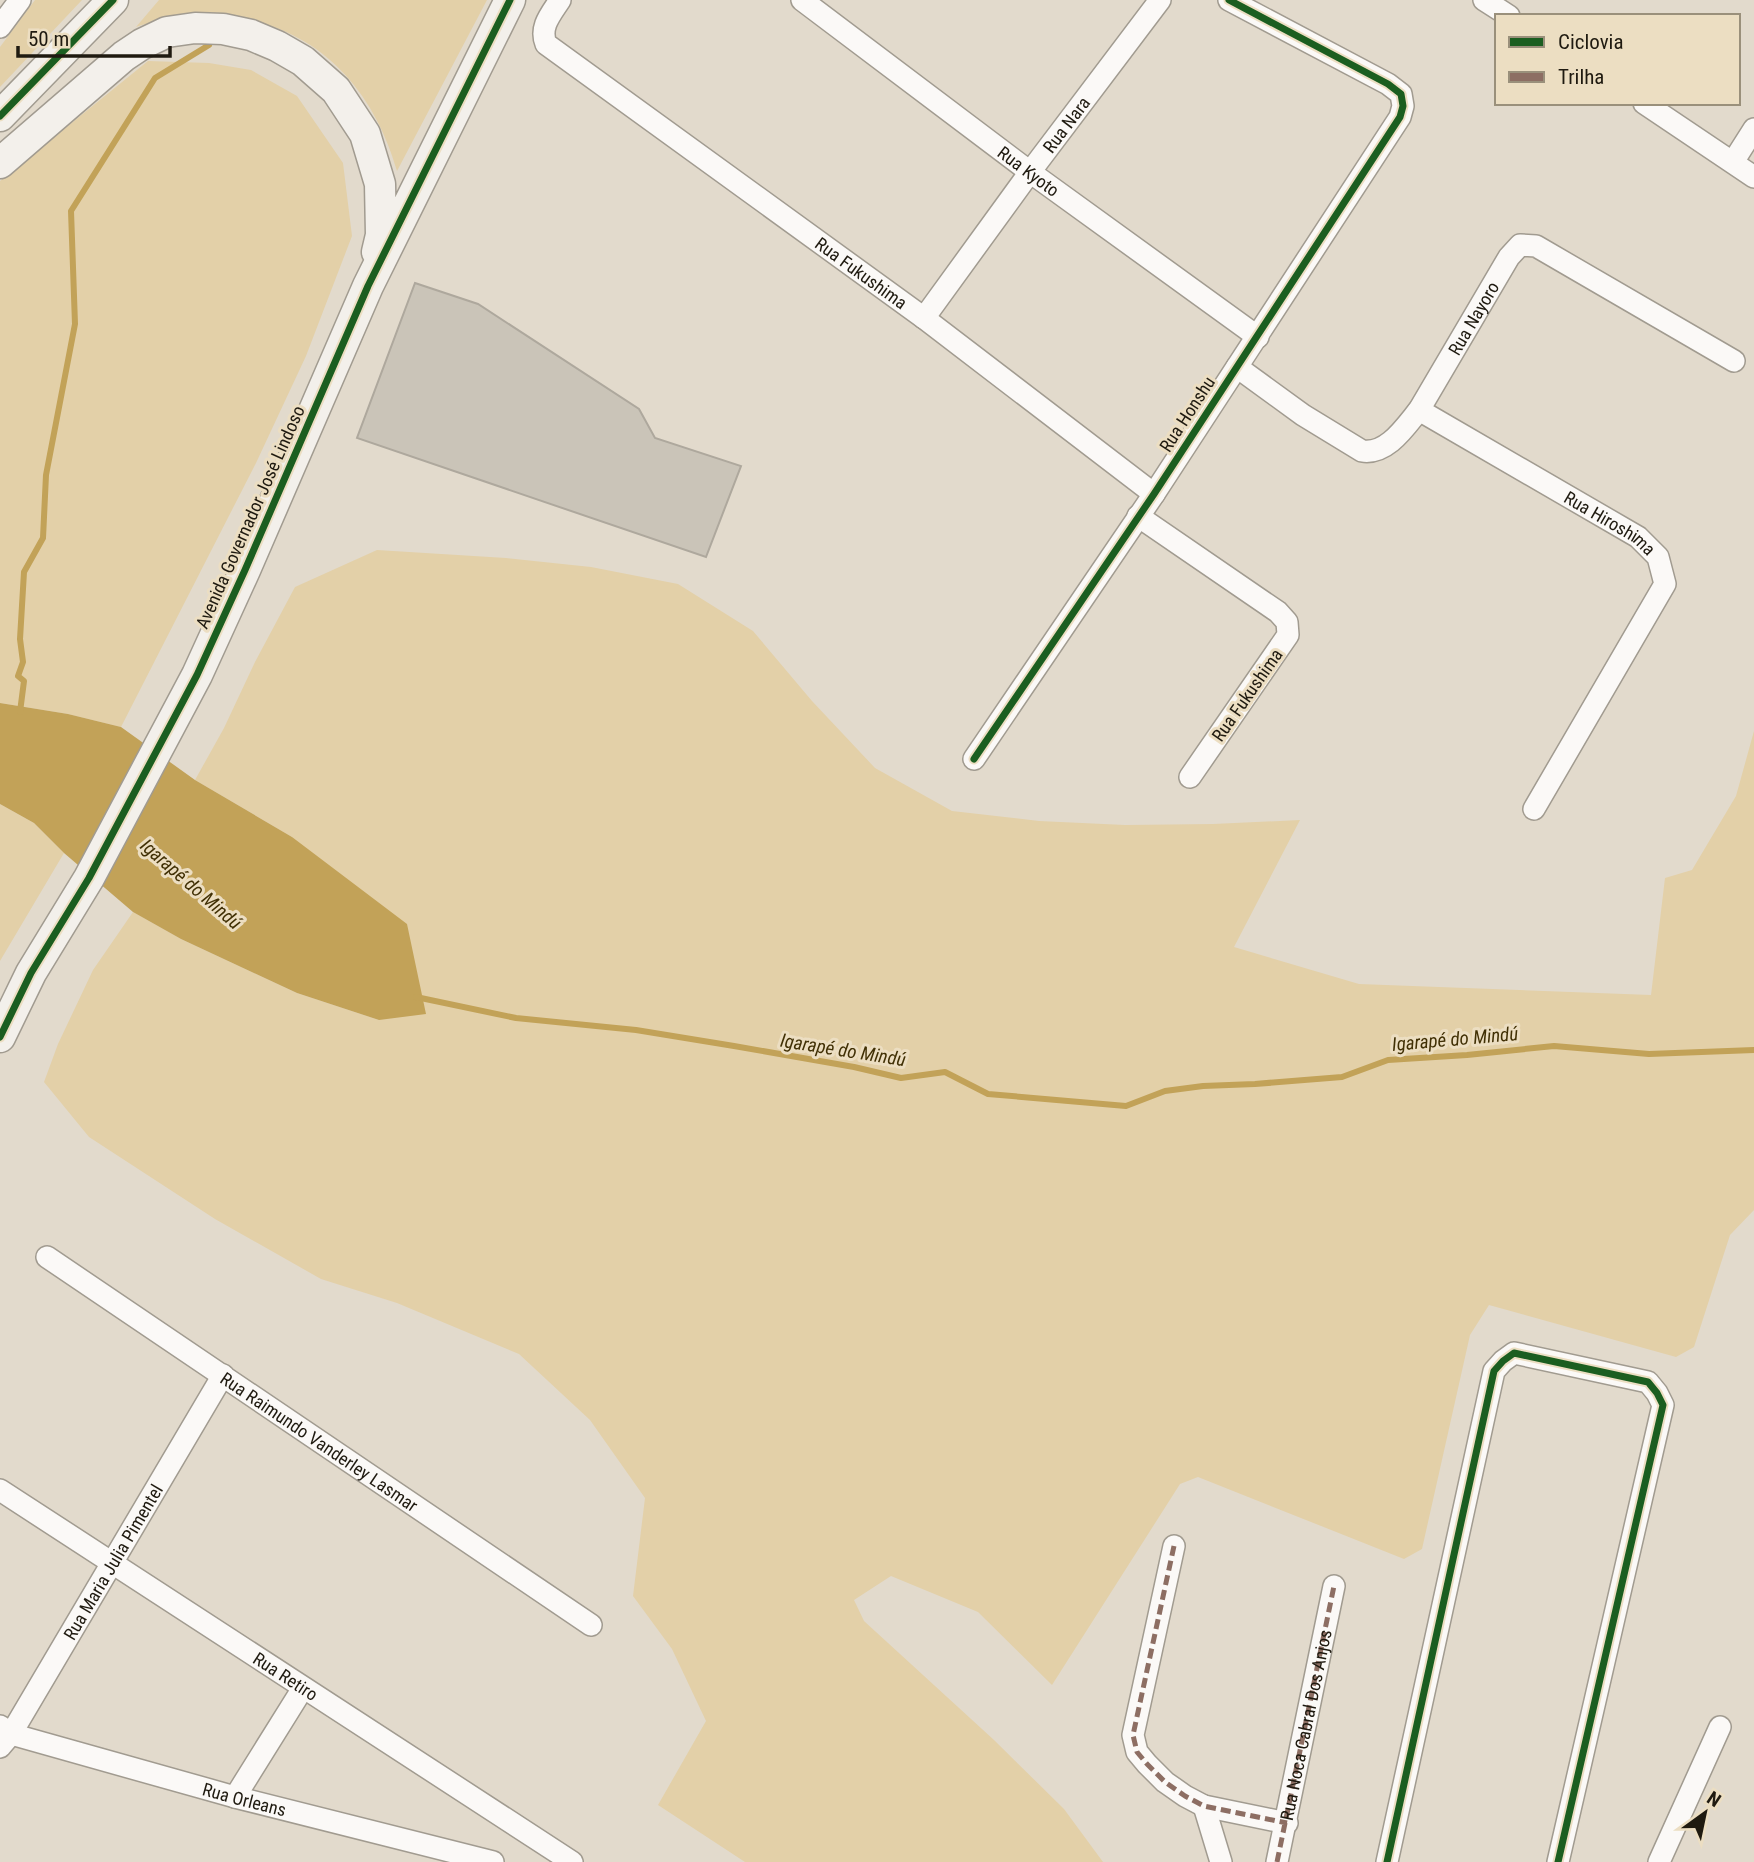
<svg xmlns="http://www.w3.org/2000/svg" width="1754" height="1862" viewBox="0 0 1754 1862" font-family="'Roboto Condensed',sans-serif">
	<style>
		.green { fill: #e3d0a8 }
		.water { fill: #c2a258 }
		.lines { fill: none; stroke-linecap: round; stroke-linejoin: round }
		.stream { stroke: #c2a258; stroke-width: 6 }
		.building { fill: #cac4b8; stroke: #aea89d; stroke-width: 2 }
		.minor-casing { stroke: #a19b90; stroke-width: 24 }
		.secondary-casing { stroke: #a19b90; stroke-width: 33 }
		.minor { stroke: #fbf9f7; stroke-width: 21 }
		.secondary { stroke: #f3f0eb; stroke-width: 30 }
		.quiet { stroke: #8d6e63; stroke-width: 5; stroke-dasharray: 10 5; stroke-linecap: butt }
		.cycleway-casing { stroke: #ecdec2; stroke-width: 11 }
		.cycleway { stroke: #1b5e20; stroke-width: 7 }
		.labels { text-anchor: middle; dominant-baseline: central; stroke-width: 6; stroke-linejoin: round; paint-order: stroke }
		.street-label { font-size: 18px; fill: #1f1a10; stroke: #ecdec2 }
		.water-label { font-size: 19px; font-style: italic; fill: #413005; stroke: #ecdec2 }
	</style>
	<rect width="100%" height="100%" fill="#e2dacc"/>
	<!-- green -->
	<path class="green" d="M35 0H82L0 87V47Z
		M159 0H487L397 171C376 97 327 36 248 20 234 17 219 20 205 20 189 20 172 18 157 21 150 22 143 25 136 27Z
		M148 61 209 63 251 70 297 96 343 163 352 236 306 356 256 463 121 727 68 714 0 703V181Z
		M377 550 506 558 591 567 678 584 753 631 812 701 875 768 952 811 1039 821 1125 825 1213 824 1300 820 1234 947 1359 984 1651 995 1665 878 1692 870 1736 796 1754 731V1210L1730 1235 1694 1347 1676 1357 1489 1305 1470 1335 1422 1549 1404 1559 1198 1477 1180 1484 1052 1685 978 1612 891 1576 854 1600 864 1621 994 1740 1064 1809 1103 1862H745L658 1805 706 1721 672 1649 633 1596 645 1498 590 1420 519 1354 397 1303 321 1279 215 1219 89 1137 44 1082 58 1044 93 970 133 912 181 939 297 993 379 1020 292 837 195 780 224 728 255 662 295 587Z
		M0 804 34 823 64 853 0 961Z"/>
	<!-- water -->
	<path class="water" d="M0 703 68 714 121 727 195 780 292 837 407 924 426 1014 379 1020 297 993 181 939 133 912 64 853 34 823 0 804Z"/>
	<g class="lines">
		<!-- stream -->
		<path class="stream" d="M20 712 24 681 18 676 23 662 20 639 24 572 43 538 46 475 75 324 71 211 155 78 209 45
			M416 997 516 1018 636 1030 734 1046 854 1067 901 1078 945 1072 988 1094 1126 1106 1165 1091 1203 1086 1255 1084 1342 1077 1388 1060 1467 1055 1554 1046 1649 1054 1754 1050"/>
	</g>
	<!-- building -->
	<path class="building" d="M415 283 478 304 639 409 655 438 741 466 706 557 357 438Z"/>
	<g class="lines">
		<defs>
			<g id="minor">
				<path id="s1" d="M560 0C551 14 539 27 546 44L924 318 1154 494"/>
				<path id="s2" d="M802 0 1030 172 1258 337"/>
				<path d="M1484 0 1509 16"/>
				<path d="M0 27 20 0"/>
				<path d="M1644 103 1754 177"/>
				<path d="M1733 162 1754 129"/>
				<path id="s3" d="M924 318 1030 172 1160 0"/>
				<path id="s4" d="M1237 367 1303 415 1362 451C1387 455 1405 427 1419 410L1509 257 1520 245 1536 246 1734 361"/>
				<path id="s5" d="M1419 410 1638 537 1658 557 1665 584 1534 809"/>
				<path d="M1138 516 1278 612 1287 622 1288 635 1190 777"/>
				<path d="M974 759 1154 494 1400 117 1403 106 1401 94 1388 84 1229 0"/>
				<path id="s6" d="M47 1257 591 1625"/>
				<path id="s7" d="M0 1490 572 1862"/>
				<path d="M1174 1546 1133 1735 1137 1752 1147 1764 1165 1782 1185 1796 1204 1806 1287 1823"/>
				<path id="s8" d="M0 1726 11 1734 235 1797 493 1862"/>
				<path id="s9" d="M0 1747 11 1734 223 1375"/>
				<path d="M235 1797 303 1688"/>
				<path d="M1204 1806 1221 1862"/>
				<path id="s10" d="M1277 1862 1334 1586"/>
				<path d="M1387 1862 1494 1371 1503 1361 1514 1353 1648 1382 1657 1393 1663 1405 1558 1862"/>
				<path d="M1659 1862 1720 1727"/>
			</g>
			<path id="secondary" d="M0 116 113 0
				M0 163 124 56 142 44 167 32 195 28 223 29 251 35 277 46 303 61 336 90 365 134 380 184 381 235 377 252
				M0 1037 31 973 89 878 197 675 245 570 368 286 510 0"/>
		</defs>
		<!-- minor casing -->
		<use href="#minor" class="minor-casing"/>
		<!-- secondary casing -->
		<use href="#secondary" class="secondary-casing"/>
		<!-- minor -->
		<use href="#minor" class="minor"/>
		<!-- secondary -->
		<use href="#secondary" class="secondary"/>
		<!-- quiet -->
		<path class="quiet" d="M1174 1546 1133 1735 1137 1752 1147 1764 1165 1782 1185 1796 1204 1806 1287 1823
			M1277 1862 1334 1586"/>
		<defs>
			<path id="cycleway" d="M0 116 113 0
				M974 759 1154 494 1400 117 1403 106 1401 94 1388 84 1229 0
				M0 1037 31 973 89 878 197 675 245 570 368 286 510 0
				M1387 1862 1494 1371 1503 1361 1514 1353 1648 1382 1657 1393 1663 1405 1558 1862"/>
		</defs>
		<!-- cycleway casing -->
		<use href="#cycleway" class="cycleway-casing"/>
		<!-- cycleway -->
		<use href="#cycleway" class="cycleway"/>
	</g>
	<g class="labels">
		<!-- street labels -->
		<g class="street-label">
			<text stroke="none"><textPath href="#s3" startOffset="240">Rua Nara</textPath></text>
			<text stroke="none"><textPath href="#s2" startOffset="284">Rua Kyoto</textPath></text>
			<text stroke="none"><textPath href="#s1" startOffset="438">Rua Fukushima</textPath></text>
			<text stroke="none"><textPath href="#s4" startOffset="331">Rua Nayoro</textPath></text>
			<text transform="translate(1187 414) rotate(-57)">Rua Honshu</text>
			<text transform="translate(250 517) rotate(-66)">Avenida Governador José Lindoso</text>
			<text stroke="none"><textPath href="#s5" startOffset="222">Rua Hiroshima</textPath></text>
			<text transform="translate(1247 695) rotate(-55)">Rua Fukushima</text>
			<text stroke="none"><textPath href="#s6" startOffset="329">Rua Raimundo Vanderley Lasmar</textPath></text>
			<text stroke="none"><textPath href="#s9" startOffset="217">Rua Maria Julia Pimentel</textPath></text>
			<text stroke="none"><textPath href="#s7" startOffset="341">Rua Retiro</textPath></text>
			<text stroke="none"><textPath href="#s10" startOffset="140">Rua Noca Cabral Dos Anjos</textPath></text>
			<text stroke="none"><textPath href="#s8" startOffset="256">Rua Orleans</textPath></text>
		</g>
		<!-- water labels -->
		<g class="water-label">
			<text transform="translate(191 884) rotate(41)">Igarapé do Mindú</text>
			<text transform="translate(1455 1039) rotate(-5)">Igarapé do Mindú</text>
			<text transform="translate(843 1050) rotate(9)">Igarapé do Mindú</text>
		</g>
	</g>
	<!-- legend -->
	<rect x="1495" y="14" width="245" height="91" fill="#ecdec2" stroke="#9a907b" stroke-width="2"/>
	<rect x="1509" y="37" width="35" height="10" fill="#1b5e20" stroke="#9a907b" stroke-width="2"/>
	<text x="1558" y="49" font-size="21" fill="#1f1a10">Ciclovia</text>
	<rect x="1509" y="72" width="35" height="10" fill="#8d6e63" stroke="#9a907b" stroke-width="2"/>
	<text x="1558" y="84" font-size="21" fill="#1f1a10">Trilha</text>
	<!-- north arrow -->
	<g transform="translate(1705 1813) rotate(33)" stroke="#ecdec2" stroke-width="5" paint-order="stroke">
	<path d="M0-5L12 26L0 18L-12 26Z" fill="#1f1a10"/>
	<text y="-10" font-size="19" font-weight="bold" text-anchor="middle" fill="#1f1a10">N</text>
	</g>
	<!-- scale -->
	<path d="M18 46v10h152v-10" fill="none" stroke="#1f1a10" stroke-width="3.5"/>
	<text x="28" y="46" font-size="21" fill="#1f1a10" stroke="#ecdec2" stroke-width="5" paint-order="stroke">50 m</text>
</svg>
